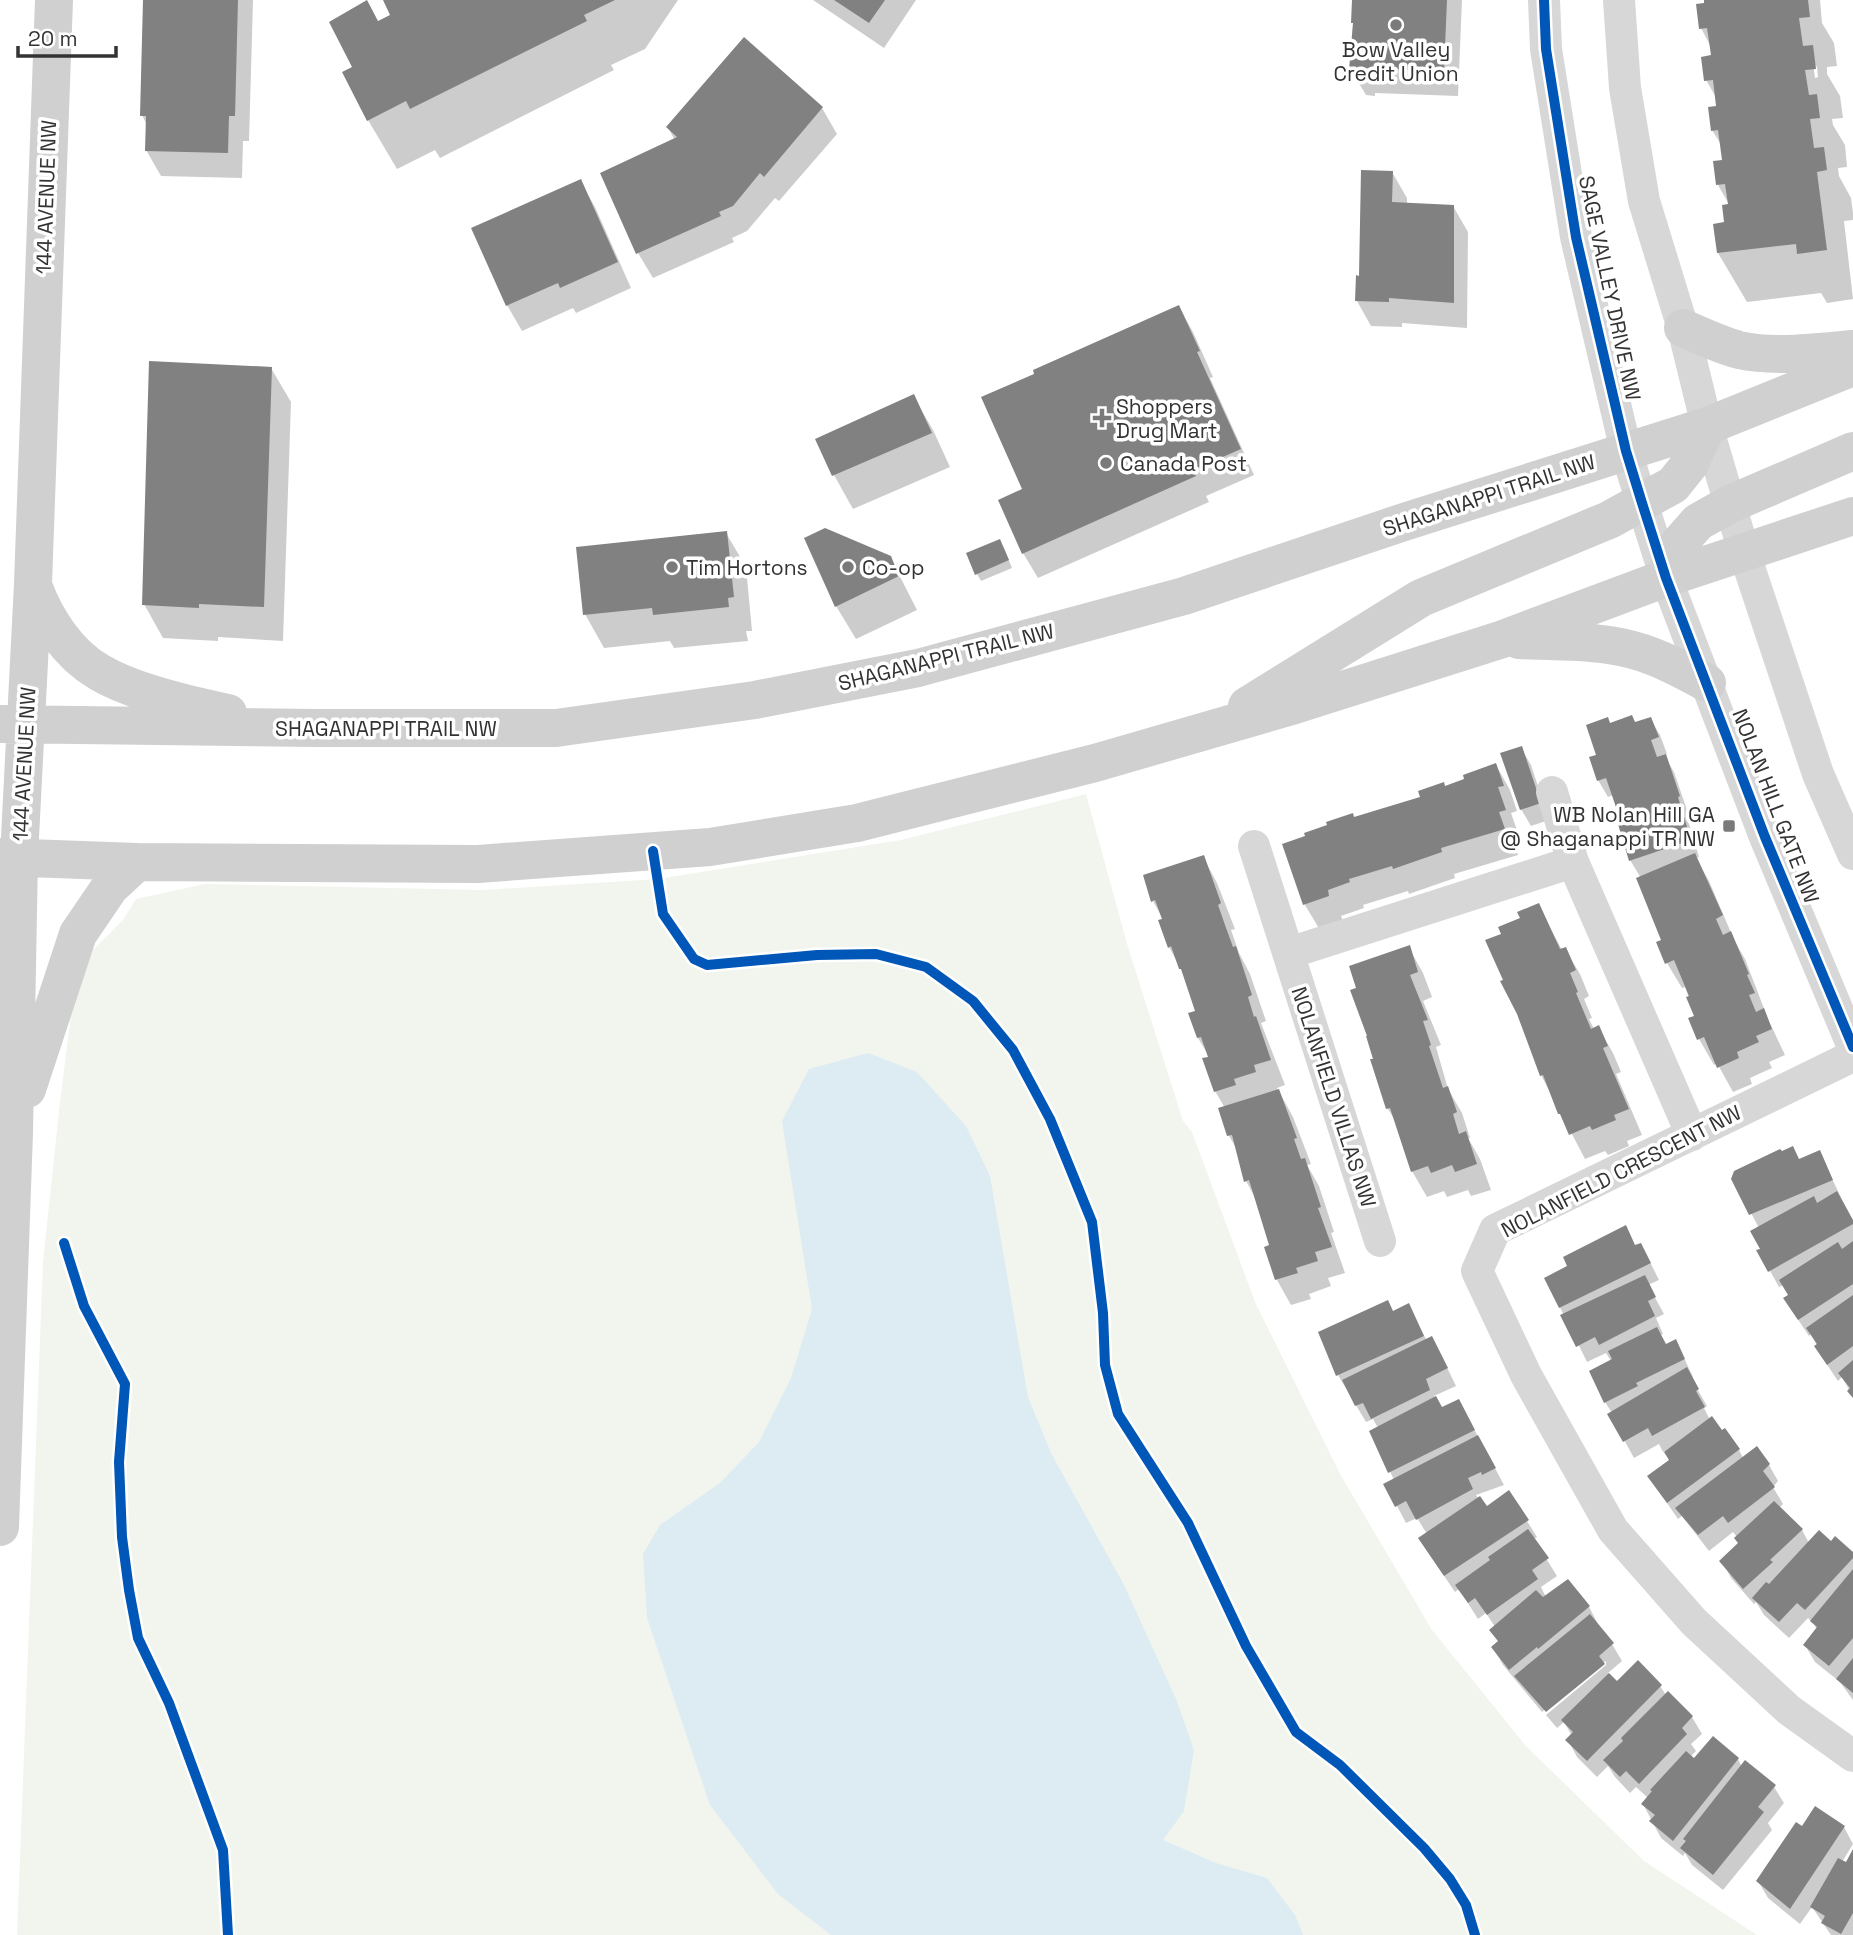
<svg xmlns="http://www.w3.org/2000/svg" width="1853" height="1935" viewBox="0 0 1853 1935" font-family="'Space Grotesk',sans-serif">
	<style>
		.green { fill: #f1f5ed }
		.water { fill: #ddebf3 }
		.shadow { fill: #0003; fill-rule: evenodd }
		.building { fill: #818181 }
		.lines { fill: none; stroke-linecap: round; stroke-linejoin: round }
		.minor { stroke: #d7d7d7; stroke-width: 32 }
		.secondary { stroke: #d0d0d0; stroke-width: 38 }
		.cycleway-casing { stroke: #fff; stroke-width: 15 }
		.cycleway { stroke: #0057b8; stroke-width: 10 }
		.poi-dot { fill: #7a7a7a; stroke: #fff; stroke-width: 2.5 }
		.labels { text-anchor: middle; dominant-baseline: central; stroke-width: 7; stroke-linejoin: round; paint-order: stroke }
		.poi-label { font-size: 21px; fill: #333; stroke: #fff; text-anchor: start }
		.street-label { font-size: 21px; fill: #333; stroke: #fff }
	</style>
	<rect width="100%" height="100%" fill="#fff"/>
	<!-- green -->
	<path class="green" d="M1086 794 1127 944 1183 1121 1192 1132 1255 1302 1340 1474 1432 1630 1526 1746 1644 1861 1757 1935H17L43 1262 59 1111 71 1014 87 956 123 920 136 899 205 884 482 890 658 879 901 840Z"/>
	<!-- water -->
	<path class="water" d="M868 1053 917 1072 966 1126 990 1176 1028 1397 1051 1453 1124 1585 1176 1699 1194 1750 1184 1811 1163 1840 1216 1863 1267 1878 1295 1915 1303 1935H831L778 1894 710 1805 647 1618 643 1554 660 1525 720 1483 759 1442 791 1378 812 1309 782 1121 809 1069Z"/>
	<!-- shadow -->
	<path class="shadow" d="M144 0H253L249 141H243L242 178 161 176 146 150 147 125 142 115Z
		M385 0H678L645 49 611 65 614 70 440 158 435 150 397 169 368 120 355 68 393 16Z
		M813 0H916L884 48Z
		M1354 0H1462L1458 96 1375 93V96L1366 95 1351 70Z
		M1706 0H1820L1822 23 1834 43 1837 66 1827 67V74L1840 96 1843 118 1832 119 1833 125 1845 145 1847 167 1838 168 1839 176 1851 198 1853 213V220L1844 221 1853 299 1827 303 1821 293 1747 302 1718 253 1730 206 1718 185 1724 161 1722 146 1712 130 1718 107 1717 99 1706 80 1713 57 1711 47 1701 28ZM1813 63 1817 67 1818 77 1815 78Z
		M744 40 822 108 837 134 779 201 775 198 747 231 732 238 734 242 653 278 638 253 675 140 668 128Z
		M1392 172 1407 198V205L1453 206 1468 232 1467 328 1402 323V327L1371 326 1357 301 1361 277Z
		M580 181 595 207 631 288 576 313 573 308 522 331 507 305 473 229Z
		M1179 307 1193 332 1213 377 1210 378 1254 475 1206 496 1209 502 1038 578 1023 553 1025 490Z
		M271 368 291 402 283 641 218 637V641L163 638 144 604Z
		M913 396 933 430 950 467 853 509 834 475Z
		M726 533 746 567 752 631H746L748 641 674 648 670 641 604 648 585 614Z
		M1004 548 1012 568 981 581 977 574Z
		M890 557 917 610 856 639 836 606Z
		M1650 719 1660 735 1667 754 1664 755 1674 772 1688 813 1686 814 1699 857 1696 858 1709 881 1735 942 1745 959 1768 1019 1785 1055 1769 1062 1772 1068 1750 1078 1752 1084 1733 1092 1717 1063 1714 1065 1699 1039 1691 1019 1696 1017 1685 987 1682 988 1667 963 1663 941 1641 878 1630 860 1613 795 1608 797 1598 780V756L1610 724H1635Z
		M1521 748 1531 765 1549 820 1531 826 1521 809Z
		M1496 765 1510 790 1517 811 1511 813 1519 836 1513 838 1518 855 1454 874 1455 878 1409 894 1408 891 1363 905 1364 908 1341 916 1343 921 1320 930 1305 905 1284 845 1354 819 1422 798Z
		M1203 857 1217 883 1235 929 1231 930 1239 953 1250 974 1266 1021 1261 1023 1285 1085 1277 1088 1293 1117 1311 1164 1307 1165 1319 1186 1334 1232 1331 1233 1345 1273 1328 1278 1331 1286 1309 1294 1311 1299 1291 1305 1277 1280 1266 1248 1271 1246 1257 1201 1246 1181 1238 1151 1229 1136 1220 1110 1225 1108 1215 1091 1210 1058 1198 1038 1190 1014 1197 1012 1185 976 1169 947 1164 921 1153 901Z
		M1538 905 1562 950 1565 949 1580 974 1589 996 1584 999 1592 1018 1589 1019 1594 1029 1598 1027 1613 1053 1621 1072 1616 1074 1642 1135 1627 1141 1629 1146 1608 1155 1605 1151 1585 1159 1541 1075 1506 981 1503 935Z
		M1409 948 1423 973 1432 997 1423 1001 1441 1045 1436 1047 1448 1089 1462 1113 1470 1138H1468L1480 1159 1491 1190 1471 1196 1468 1190 1447 1197 1444 1191 1427 1197 1412 1171 1398 1125 1388 1109 1372 1061 1375 1060Z
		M1819 1152 1853 1222V1397L1842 1377 1838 1381 1826 1363 1811 1334 1809 1336 1795 1315 1790 1296 1784 1285 1779 1287 1759 1251 1762 1249 1759 1228 1733 1179 1800 1161Z
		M1636 1247 1650 1262 1659 1280 1648 1285 1664 1314 1656 1318 1663 1334 1660 1335 1666 1346 1684 1358 1693 1377 1691 1378 1707 1406 1704 1408 1710 1420 1739 1450 1743 1458 1769 1465 1778 1481 1773 1487 1783 1504 1779 1508 1802 1530 1809 1543H1831L1853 1554V1700L1840 1682 1815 1662 1805 1645 1817 1630 1814 1624 1808 1618 1789 1638 1764 1615 1756 1602 1754 1604 1731 1578 1722 1561 1740 1544 1737 1537 1733 1532 1709 1551 1682 1516 1678 1519 1649 1477 1671 1461 1665 1451 1663 1452 1659 1444 1634 1458 1610 1414 1612 1413 1605 1402 1611 1361 1606 1353 1587 1362 1546 1279Z
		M1408 1305 1427 1341 1441 1355 1456 1386 1434 1396 1442 1409 1468 1418 1504 1485 1476 1495 1486 1508 1527 1521 1537 1537 1534 1539 1557 1576 1541 1587 1546 1597 1589 1607 1598 1624 1597 1625 1612 1644 1622 1661 1608 1673 1617 1683 1660 1686 1666 1695 1692 1717 1702 1734 1691 1744 1696 1751 1690 1757 1694 1760 1738 1759 1742 1767 1774 1787 1784 1803 1768 1823 1772 1830 1723 1890 1692 1865 1685 1853 1683 1856 1661 1838 1643 1804 1648 1798 1636 1787 1630 1793 1615 1777 1608 1766 1597 1777 1577 1757 1568 1740 1572 1736 1564 1722 1557 1728 1546 1715 1606 1665V1661L1542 1712 1503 1665 1493 1648 1499 1643 1491 1630 1495 1627 1486 1613 1478 1619 1459 1589 1455 1592 1430 1555 1427 1534 1417 1518 1406 1523 1397 1506 1386 1485 1394 1480 1371 1431 1378 1428 1373 1419 1366 1422 1338 1375 1393 1312Z
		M1844 1827 1853 1844 1842 1862 1846 1864 1853 1853V1935H1831L1812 1907 1800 1924 1768 1898 1758 1881 1802 1828Z"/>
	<!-- building -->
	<path class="building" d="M143 0H238L235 116H229L228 153 145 151 146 116H140Z
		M367 0 378 21 390 15 383 0H615L584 15 587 21 410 109 406 101 367 121 342 72 352 67 329 22Z
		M834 0H885L869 23Z
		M1352 0H1447L1444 71 1361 68V71L1349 70 1353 23H1351Z
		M1704 0H1808L1810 17 1799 18 1803 46 1813 45 1816 69 1805 70 1809 95 1817 94 1820 118 1810 119 1814 148 1824 147 1827 170 1817 172 1827 250 1797 254 1796 244 1717 253 1713 224 1724 222 1722 205 1728 204 1725 184 1716 185 1713 161 1722 160 1718 130 1711 131 1708 107 1716 106 1713 80 1704 81 1701 57 1711 55 1707 28 1699 29 1696 4 1704 3Z
		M744 37 823 107 764 177 760 173 733 206 719 212 721 216 636 254 600 173 677 137 666 127Z
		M1361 170 1393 171 1392 202 1454 205V303L1389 298V302L1355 301 1356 275 1359 276Z
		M581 179 618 262 560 288 558 283 506 306 471 228Z
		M1179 305 1200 351 1197 352 1241 449 1193 470 1196 476 1022 554 998 500 1022 489 981 397 1034 374 1033 370Z
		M149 361 272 367 264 607 199 604V608L142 605Z
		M914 394 932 433 832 476 815 439Z
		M825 528 891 556 899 576 835 607 804 538Z
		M727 531 734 597 728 598 729 607 653 615 652 608 583 615 576 547Z
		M1000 539 1009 560 975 575 966 553Z
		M1632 715 1635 722 1651 717 1659 737 1651 740 1657 757 1666 754 1680 796 1678 797 1691 840 1629 861 1615 814 1618 813 1606 778 1597 781 1589 757 1596 755 1586 725 1608 717 1610 723Z
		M1522 746 1541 803 1520 810 1500 753Z
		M1496 763 1504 786 1498 787 1506 810 1499 812 1505 829 1441 848 1442 852 1393 869 1392 866 1349 879 1350 882 1328 890 1329 896 1303 905 1282 844 1305 836 1304 833 1327 825 1326 822 1353 813 1354 817 1420 797 1418 791 1444 782 1445 786 1464 779 1463 775Z
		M1695 853 1723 915 1716 919 1723 935 1731 931 1749 974 1747 975 1755 993 1749 995 1756 1012 1764 1008 1772 1029 1756 1036 1759 1042 1737 1052 1739 1058 1717 1068 1704 1037 1697 1040 1688 1018 1694 1016 1686 997 1689 996 1674 960 1665 964 1656 942 1661 940 1636 878Z
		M1204 855 1221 903 1218 905 1225 925 1233 947 1236 946 1252 995 1248 997 1254 1017 1256 1016 1271 1060 1254 1065 1256 1072 1234 1079 1236 1085 1214 1092 1202 1058 1208 1057 1201 1037 1197 1038 1188 1013 1195 1011 1181 969H1179L1171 946 1168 948 1158 920 1162 919 1155 900 1151 902 1143 875Z
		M1539 903 1560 949 1566 947 1576 970 1570 973 1578 992 1576 993 1591 1029 1599 1025 1608 1046 1603 1048 1629 1109 1614 1115 1616 1120 1592 1130 1590 1126 1569 1135 1560 1114H1558L1543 1075 1540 1076 1517 1014 1500 981 1503 980 1485 940 1501 934 1498 927 1520 918 1517 912Z
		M1410 945 1418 972 1410 975 1428 1020 1423 1021 1431 1045 1429 1046 1443 1088 1448 1086 1457 1112 1453 1114 1459 1134 1466 1131 1477 1164 1455 1172 1452 1165 1431 1173 1428 1166 1411 1172 1390 1108 1386 1109 1370 1059H1373L1366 1036H1367L1350 990 1356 988 1349 966Z
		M1279 1089 1297 1138 1294 1139 1301 1159 1305 1158 1321 1207 1318 1208 1332 1247 1315 1252 1318 1261 1296 1268 1298 1273 1275 1280 1264 1247 1269 1245 1249 1180 1244 1182 1232 1135 1227 1136 1218 1108Z
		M1793 1146 1799 1159 1820 1150 1833 1180 1749 1215 1731 1179 1734 1171 1780 1149 1782 1151Z
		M1837 1191 1853 1220V1224L1768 1272 1756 1250 1760 1249 1750 1231 1814 1196 1817 1203Z
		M1626 1225 1635 1245 1641 1243 1651 1263 1559 1308 1544 1278 1567 1266 1563 1257Z
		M1853 1241V1284L1798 1320 1783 1298 1788 1295 1779 1280 1838 1242 1842 1249Z
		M1645 1275 1656 1297 1648 1301 1655 1316 1599 1345 1595 1337 1576 1347 1560 1315Z
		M1853 1295V1346L1827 1365 1814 1346 1817 1344 1806 1328Z
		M1388 1300 1393 1311 1409 1303 1424 1336 1336 1376 1318 1332Z
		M1657 1327 1666 1344 1676 1339 1685 1359 1636 1383 1638 1386 1604 1403 1589 1371 1612 1359 1608 1351Z
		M1432 1336 1448 1368 1426 1379 1430 1390 1371 1419 1363 1403 1355 1406 1342 1380Z
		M1853 1360V1398L1847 1391 1850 1388 1838 1373Z
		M1687 1367 1699 1389 1696 1391 1705 1407 1652 1436 1648 1428 1623 1442 1607 1414Z
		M1436 1396 1442 1407 1459 1399 1475 1430 1388 1473 1369 1431Z
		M1712 1416 1722 1430 1725 1428 1740 1449 1667 1503 1647 1476 1669 1460 1664 1452Z
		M1478 1435 1496 1468 1482 1475 1481 1472 1468 1478 1473 1489 1416 1520 1406 1501 1395 1507 1383 1484Z
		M1757 1446 1770 1464 1763 1471 1775 1487 1728 1523 1723 1516 1698 1535 1675 1508Z
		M1509 1490 1529 1520 1444 1576 1418 1538 1480 1496 1487 1506Z
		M1774 1501 1803 1529 1770 1560 1773 1562 1743 1589 1719 1561 1738 1543 1734 1538Z
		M1528 1529 1549 1558 1532 1570 1538 1579 1487 1615 1475 1598 1468 1603 1455 1585 1490 1560 1488 1557Z
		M1819 1530 1831 1541 1835 1536 1853 1552V1558L1805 1610 1797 1603 1779 1622 1752 1598 1766 1582 1769 1584Z
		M1853 1569V1638L1829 1666 1803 1645 1817 1627 1810 1621Z
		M1568 1579 1590 1606 1538 1649 1537 1647 1509 1670 1491 1647 1498 1641 1489 1630 1536 1590 1543 1597Z
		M1590 1614 1614 1643 1599 1656 1605 1664 1546 1712 1514 1676Z
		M1853 1658V1693L1836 1679Z
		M1638 1660 1662 1685 1587 1761 1565 1740 1573 1732 1561 1720 1609 1673 1617 1681Z
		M1668 1691 1693 1716 1682 1728 1687 1734 1639 1784 1626 1771 1620 1777 1603 1760 1623 1741 1621 1738Z
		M1713 1736 1739 1758 1673 1841 1649 1821 1655 1815 1641 1804 1652 1791 1650 1790 1686 1751 1694 1758Z
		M1745 1760 1776 1785 1758 1807 1764 1812 1713 1875 1680 1848 1686 1841 1683 1839Z
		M1815 1806 1845 1826 1790 1909 1756 1881 1796 1822 1802 1826Z
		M1853 1849V1913L1841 1934 1821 1923 1825 1916 1810 1907 1838 1858 1846 1862Z"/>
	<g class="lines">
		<!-- minor -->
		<path class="minor" d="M1544 0 1546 49 1576 237 1626 451 1642 503 1666 578 1765 837 1853 1047
			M1619 0 1625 88 1644 201 1683 328 1707 426 1744 552 1818 774 1853 854
			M1552 792 1573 862 1692 1135
			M1254 846 1380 1241
			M1289 953 1573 862
			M1853 1056 1495 1230 1477 1271 1526 1375 1613 1530 1694 1622 1789 1710 1853 1756"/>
		<!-- secondary -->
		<path class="secondary" d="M1683 328C1701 336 1720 345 1739 350 1776 358 1816 352 1853 349
			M1666 578 1675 548 1698 522 1730 504 1853 451
			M34 588C46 620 68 654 99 672 132 692 189 705 228 713
			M1519 640C1557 642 1597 640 1633 650 1659 657 1683 670 1707 683
			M1247 706 1421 598 1609 520 1673 485 1689 465 1707 426
			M0 724 316 728H556L755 700 918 668 1184 596 1404 522 1707 426 1853 367
			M0 857 137 862 478 864 710 847 857 823 1095 763 1295 705 1503 639 1666 578 1853 516
			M27 1089 78 934 110 887 137 862
			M0 1527 14 1132 19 857 33 584 54 0"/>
		<defs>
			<path id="cycleway" d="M1544 0 1546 49 1576 237 1626 451 1642 503 1666 578 1765 837 1853 1047
				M653 851 663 914 694 959 707 965 817 955 876 954 926 967 973 1001 1013 1050 1050 1119 1092 1222 1103 1313 1105 1365 1118 1414 1188 1523 1246 1646 1296 1732 1340 1765 1424 1848 1450 1879 1466 1905 1475 1935
				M64 1243 84 1306 125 1384 119 1462 122 1537 129 1590 138 1638 169 1703 223 1850 228 1935"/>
		</defs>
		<!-- cycleway casing -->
		<use href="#cycleway" class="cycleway-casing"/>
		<!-- cycleway -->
		<use href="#cycleway" class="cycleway"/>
	</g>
	<!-- markers -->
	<g class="poi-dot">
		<circle cx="1396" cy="25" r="7"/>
		<path d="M1098.5 407.5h7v7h7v7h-7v7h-7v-7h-7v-7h7z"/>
		<circle cx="1106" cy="463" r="7"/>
		<circle cx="672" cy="567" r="7"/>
		<circle cx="848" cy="567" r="7"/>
		<rect x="1722" y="819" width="14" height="14" rx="3.5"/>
	</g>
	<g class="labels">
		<!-- poi labels -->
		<g class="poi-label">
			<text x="1396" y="49" text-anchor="middle">Bow Valley<tspan x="1396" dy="24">Credit Union</tspan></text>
			<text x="1116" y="406">Shoppers<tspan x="1116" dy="24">Drug Mart</tspan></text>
			<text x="1120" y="463">Canada Post</text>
			<text x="686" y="567">Tim Hortons</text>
			<text x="862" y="567">Co-op</text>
			<text x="1715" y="814" text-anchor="end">WB Nolan Hill GA<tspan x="1715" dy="24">@ Shaganappi TR NW</tspan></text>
		</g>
		<!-- street labels -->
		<g class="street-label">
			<text transform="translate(46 197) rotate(-88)">144 AVENUE NW</text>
			<text transform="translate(1610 288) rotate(78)">SAGE VALLEY DRIVE NW</text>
			<text transform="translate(1489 495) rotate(-18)">SHAGANAPPI TRAIL NW</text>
			<text transform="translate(946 657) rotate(-14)">SHAGANAPPI TRAIL NW</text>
			<text x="386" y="728">SHAGANAPPI TRAIL NW</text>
			<text transform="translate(24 764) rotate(-87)">144 AVENUE NW</text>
			<text transform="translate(1776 806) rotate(69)">NOLAN HILL GATE NW</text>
			<text transform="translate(1334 1097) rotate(72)">NOLANFIELD VILLAS NW</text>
			<text transform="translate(1621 1171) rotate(-27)">NOLANFIELD CRESCENT NW</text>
		</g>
	</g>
	<!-- scale -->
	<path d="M18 46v10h98v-10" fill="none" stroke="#333333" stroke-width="3.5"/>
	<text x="28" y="46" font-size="21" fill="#333333" stroke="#ffffff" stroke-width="5" paint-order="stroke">20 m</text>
</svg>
